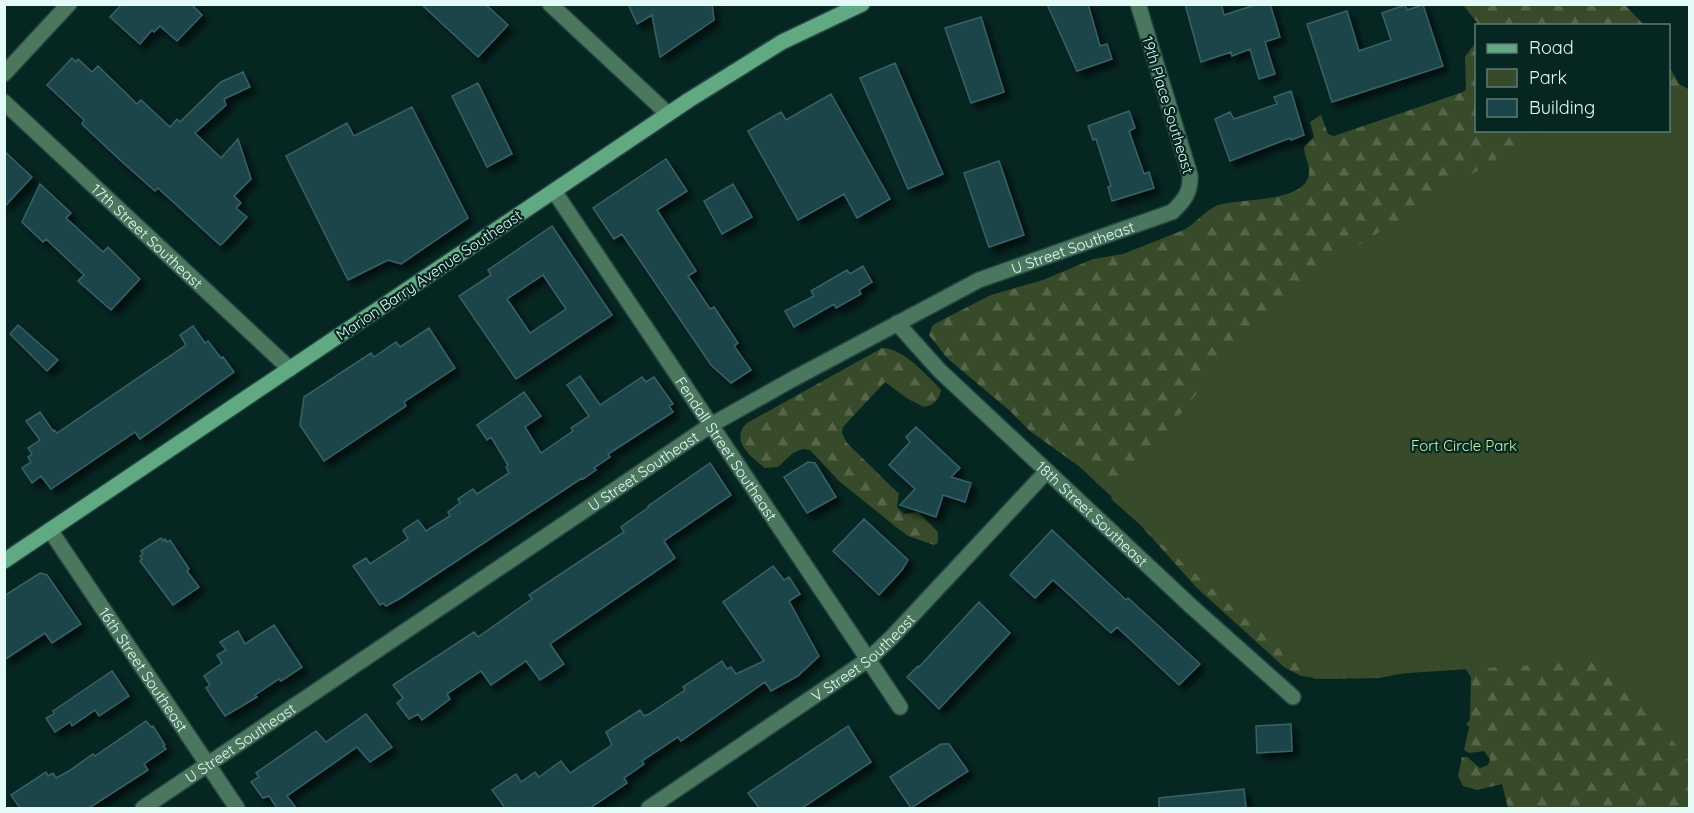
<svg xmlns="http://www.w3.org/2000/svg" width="1694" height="813" viewBox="0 0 1694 813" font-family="Quicksand,sans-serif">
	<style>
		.forest { fill: url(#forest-firs) }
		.green { fill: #374a2a }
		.building { fill: #1a444a; stroke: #396269; stroke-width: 1.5; fill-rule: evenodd; filter: url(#shadow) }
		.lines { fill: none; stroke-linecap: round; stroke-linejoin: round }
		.minor-casing { stroke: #254440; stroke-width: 18 }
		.secondary-casing { stroke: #254440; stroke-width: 18 }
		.minor { stroke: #4b775f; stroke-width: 15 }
		.secondary { stroke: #60a982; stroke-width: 15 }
		.labels { text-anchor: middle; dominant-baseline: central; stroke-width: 4.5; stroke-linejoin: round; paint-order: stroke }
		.street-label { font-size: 15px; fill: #e4faf6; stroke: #062622 }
		.park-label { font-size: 15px; fill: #c5f3aa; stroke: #062622 }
	</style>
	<defs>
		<pattern id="forest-firs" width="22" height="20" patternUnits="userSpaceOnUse" patternTransform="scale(1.5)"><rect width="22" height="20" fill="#374a2a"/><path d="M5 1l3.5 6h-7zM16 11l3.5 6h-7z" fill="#54654a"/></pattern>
		<filter id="shadow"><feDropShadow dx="5.5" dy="5.5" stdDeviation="3" flood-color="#0009"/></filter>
	</defs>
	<rect width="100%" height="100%" fill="#062622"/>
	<!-- forest -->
	<path class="forest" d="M1463 5H1625L1644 25H1479Z
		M1476 42V130H1668L1669 66 1679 84 1690 90 1689 808H1508L1502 784 1477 790 1463 786 1458 776 1462 757H1467L1480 768 1488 765 1490 759 1484 751 1469 753 1464 750 1469 727 1466 724 1470 720 1471 677 1465 668 1415 671 1379 678 1325 679 1301 676 1284 667 1197 588 1135 519 1080 467 1030 431 1010 411 947 358 929 335 932 326 938 322 991 295 1043 280 1093 259 1123 254 1181 231C1195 225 1204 211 1218 205 1240 198 1305 203 1309 174 1310 165 1304 156 1304 147L1314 137 1310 122 1321 115 1328 134 1334 136 1463 92 1466 89 1465 57Z
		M882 348C902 347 928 376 941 390 940 399 933 406 924 407L908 399 885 382 843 427 842 433 847 443 899 494 897 507 904 514 918 512 938 532V543L934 545 908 536 896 527 839 481 810 450 802 449 793 453 778 467 765 468C751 457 729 440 747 423Z"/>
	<!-- green -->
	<path class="green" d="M1689 95V761L1615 671 1610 660 1314 679 1111 499 1243 337 1336 259 1540 132 1668 130 1669 100Z"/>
	<!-- building -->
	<path class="building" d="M122 4H191L202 15 177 41 160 26 154 32 152 30 140 44 110 17Z
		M421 4H485L508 25 478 57Z
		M628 4H712L714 20 660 57 652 15 637 24Z
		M1047 4H1088L1100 46 1107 44 1112 59 1077 71Z
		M1185 4H1221L1224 15 1258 4H1270L1280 37 1265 42 1275 74 1259 79 1250 49 1232 56 1231 52 1201 62Z
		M1405 5 1407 10 1423 5 1443 66 1332 102 1307 24 1347 11 1359 51 1391 40 1382 13Z
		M981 17 1004 92 971 103 945 28Z
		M72 58 76 62 78 59 92 72 98 66 137 104 141 100 170 127 177 119 180 122 221 82 243 72 250 87 224 99 226 105 195 133 221 158 238 139 251 179 234 196 241 203 236 208 247 217 223 243 220 245 158 188 155 191 120 160 82 124 84 120 47 85Z
		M895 63 943 174 908 189 860 78Z
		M478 83 512 154 487 167 452 96Z
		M1291 91 1304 135 1291 140 1290 138 1230 161 1215 119 1230 112 1234 119 1277 104 1274 97Z
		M831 94 890 199 857 218 844 194 798 220 748 131 781 112 786 120Z
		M412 107 468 218 401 264 388 260 348 280 286 156 347 123 354 136Z
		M1129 111 1135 128 1129 131 1144 174 1149 172 1154 188 1112 201 1108 187 1111 186 1096 139 1093 140 1088 126Z
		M4 151 32 177 4 207Z
		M666 159 687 191 657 210 696 271 688 276 710 309 714 307 738 343 734 346 751 370 731 383 711 365 622 234 614 239 593 208Z
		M999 161 1024 235 989 247 964 173Z
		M40 184 71 213 66 218 103 252 108 247 140 279 111 310 78 281 84 275 46 239 43 242 22 222Z
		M733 184 752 217 722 234 704 201Z
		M552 226 612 315 516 379 459 296 491 275 488 270ZM543 275 566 309 530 333 507 299Z
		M863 266 872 282 859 290 861 294 836 308 834 304 794 327 785 311 814 296 811 291 847 270 850 274Z
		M18 325 58 360 47 371 10 334Z
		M193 326 205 343 208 341 221 358 223 357 234 372 140 439 135 432 51 489 41 476 32 483 22 468 31 462 28 457 32 454 28 448 40 440 26 421 40 412 53 431 54 430 57 433 186 345 180 335Z
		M429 328 455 368 404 402 406 406 324 461 300 425 304 397 371 353 374 357 396 342 400 347Z
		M580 376 600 405 642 377 646 382 654 377 673 404 669 406 673 412 608 454 610 457 594 468 596 470 583 479 582 478 399 599 386 606 383 603 380 605 353 566 366 558 370 564 408 539 403 530 418 520 426 531 450 516 448 512 460 503 458 499 473 489 477 494 509 473 506 467 508 465 491 437 487 440 477 425 524 392 541 416 525 427 541 453 573 431 571 428 589 416 567 385Z
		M916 427 960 468 951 477 971 483 965 502 943 495 936 517 900 505 915 489 889 465 910 442 906 437Z
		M808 462 815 463 836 497 807 513 784 477Z
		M710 463 731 495 664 541 675 558 550 644 564 664 540 680 526 661 491 685 481 671 447 694 450 699 422 720 418 714 409 719 397 703 403 698 393 685 474 632 478 637 532 599 529 595 624 532 621 527 649 507 648 506Z
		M864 519 908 560 902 570 879 595 833 551Z
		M1052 530 1126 600 1128 598 1200 664 1179 685 1117 627 1111 633 1053 580 1035 598 1010 575Z
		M161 538 163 541 165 539 167 542 170 540 189 569 187 571 199 587 173 605 140 561 142 559 140 556 143 554 141 551Z
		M773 566 784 580 789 577 800 594 789 601 819 656 798 676 771 691 765 682 681 741 678 737 642 761 644 764 624 778 627 783 590 808H505L492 790 516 774 521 782 535 772 539 777 561 761 570 773 612 745 606 732 640 710 644 716 649 714 685 690 683 687 722 661 727 669 731 667 736 674 764 661 723 602Z
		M40 573 47 575 81 624 52 643 45 633 4 660V596Z
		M979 602 1010 633 939 709 907 677 918 666 919 667Z
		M274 625 302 667 281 681 279 679 255 695 257 697 225 716 206 688 210 685 204 676 222 663 217 655 226 650 220 642 238 631 245 644Z
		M112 671 129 696 99 716 95 710 72 726 70 722 55 732 46 718 54 714 53 711Z
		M366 714 392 747 370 762 357 747 287 796 296 808H277L269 796 263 798 251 782 259 777 256 773 316 731 326 742Z
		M146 721 151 727 153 726 165 745 163 746 166 749 144 764 148 770 89 808H20L11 795 46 772 48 776 53 773 56 778 69 771 93 754 95 756Z
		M1291 724 1292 751 1257 753 1256 726Z
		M848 726 871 762 802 808H759L748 793Z
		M941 744H949L968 771 911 808 890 777Z
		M1244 789 1246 808H1159V798Z"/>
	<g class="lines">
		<defs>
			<g id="minor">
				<path d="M550 4 668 114"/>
				<path d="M4 74 69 4"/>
				<path id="s1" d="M4 102 290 369"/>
				<path id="s2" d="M554 191 900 707"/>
				<path id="s3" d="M897 323 939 370 1192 607 1293 697"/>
				<path id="s4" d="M50 530 237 808"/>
				<path id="s5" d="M143 808 711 425 793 379 979 280 1172 212C1184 201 1191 192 1190 175L1138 4"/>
				<path id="s6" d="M649 808 869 659 892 637 1047 471"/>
			</g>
			<path id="secondary" d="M4 561 689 100 782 42 862 4"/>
		</defs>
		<!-- minor casing -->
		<use href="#minor" class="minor-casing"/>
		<!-- secondary casing -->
		<use href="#secondary" class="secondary-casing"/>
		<!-- minor -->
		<use href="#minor" class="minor"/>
		<!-- secondary -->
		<use href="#secondary" class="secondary"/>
	</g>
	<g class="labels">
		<!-- street labels -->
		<g class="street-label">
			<text transform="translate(1168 105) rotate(73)">19th Place Southeast</text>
			<text stroke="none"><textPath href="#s1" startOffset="196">17th Street Southeast</textPath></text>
			<text stroke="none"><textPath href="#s5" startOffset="1089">U Street Southeast</textPath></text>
			<text transform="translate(429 275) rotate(-34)">Marion Barry Avenue Southeast</text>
			<text stroke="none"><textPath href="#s2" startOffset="310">Fendall Street Southeast</textPath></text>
			<text stroke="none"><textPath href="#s5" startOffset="603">U Street Southeast</textPath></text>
			<text stroke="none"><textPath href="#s3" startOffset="273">18th Street Southeast</textPath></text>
			<text stroke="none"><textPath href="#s6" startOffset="262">V Street Southeast</textPath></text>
			<text stroke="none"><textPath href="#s4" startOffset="168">16th Street Southeast</textPath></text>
			<text stroke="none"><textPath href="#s5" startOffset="117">U Street Southeast</textPath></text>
		</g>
		<!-- park labels -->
		<g class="park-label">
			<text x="1464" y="445">Fort Circle Park</text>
		</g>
	</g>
	<!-- border -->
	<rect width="1694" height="813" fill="none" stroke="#e4faf6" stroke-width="12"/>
	<!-- legend -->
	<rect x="1475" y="24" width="195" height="108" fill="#062622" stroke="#5f7b77" stroke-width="1.5"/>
	<rect x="1487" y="44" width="30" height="9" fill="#60a982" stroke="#5f7b77" stroke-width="1.5"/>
	<text x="1529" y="54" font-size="18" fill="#e4faf6">Road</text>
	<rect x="1487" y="69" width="30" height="18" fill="#374a2a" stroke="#5f7b77" stroke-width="1.5"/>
	<text x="1529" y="84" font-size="18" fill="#e4faf6">Park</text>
	<rect x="1487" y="99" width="30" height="18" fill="#1a444a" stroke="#5f7b77" stroke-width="1.5"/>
	<text x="1529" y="114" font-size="18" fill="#e4faf6">Building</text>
</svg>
